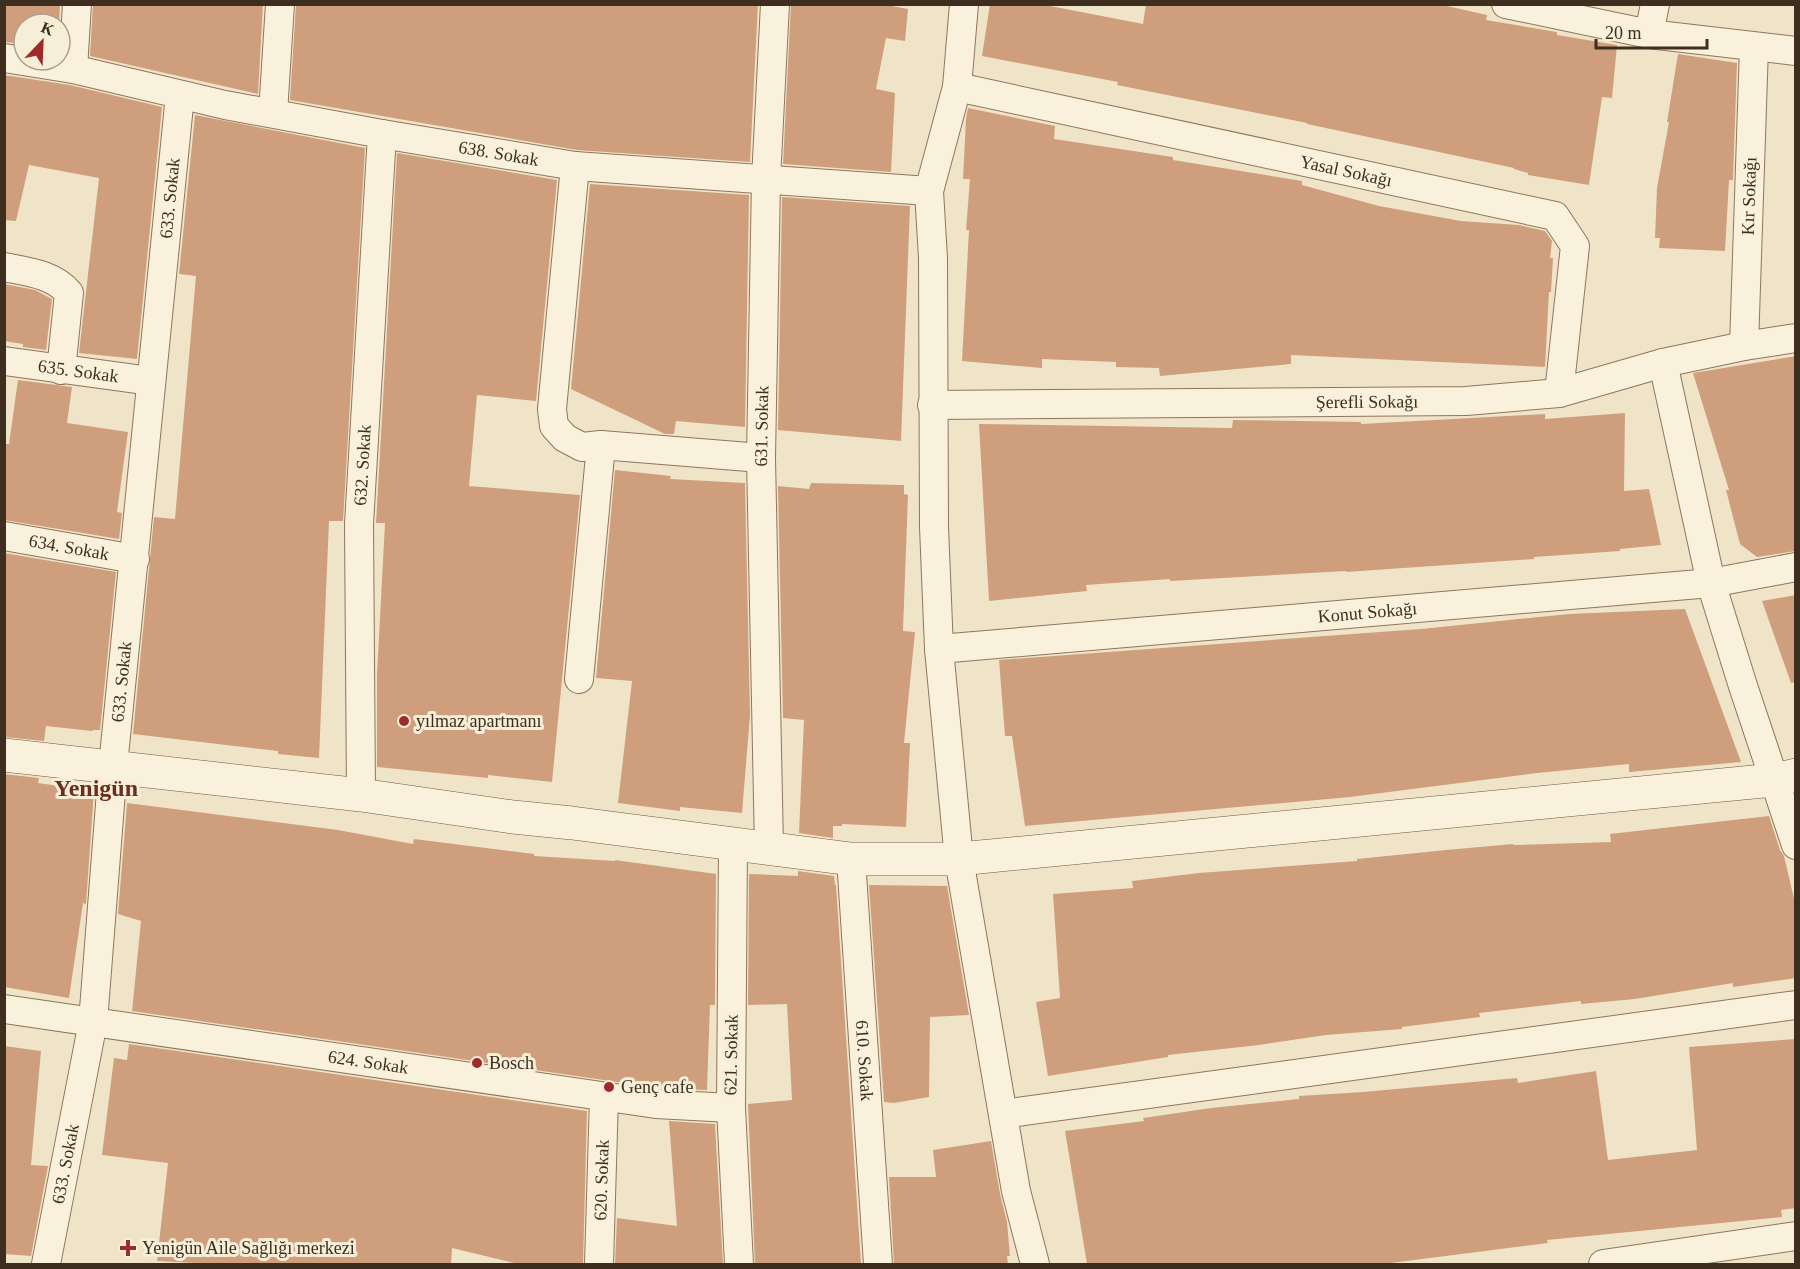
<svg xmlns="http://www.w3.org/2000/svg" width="1800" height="1269" viewBox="0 0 1800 1269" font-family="'Times New Roman',serif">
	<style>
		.building { fill: #cf9f7d }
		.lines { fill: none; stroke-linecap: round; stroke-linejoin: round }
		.street-casing { stroke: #8d765c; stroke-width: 30 }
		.secondary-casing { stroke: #6f573f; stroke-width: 34 }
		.street { stroke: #faf1dc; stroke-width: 28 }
		.secondary { stroke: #faf1dc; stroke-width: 33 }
		.poi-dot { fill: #9e2a2b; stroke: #f7eed8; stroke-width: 2 }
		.labels { text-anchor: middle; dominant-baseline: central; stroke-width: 6; stroke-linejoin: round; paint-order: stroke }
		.street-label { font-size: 18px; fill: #3d2e20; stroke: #f7eed8 }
		.poi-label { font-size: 18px; fill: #3d2e20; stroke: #f7eed8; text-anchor: start }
		.district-label { font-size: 24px; font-weight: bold; fill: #6b2e1e; stroke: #f7eed8 }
	</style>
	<rect width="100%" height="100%" fill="#f0e4c8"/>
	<!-- building -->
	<path class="building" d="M4 4H60L59 24H24V44L4 42Z
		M93 4H263L258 94 90 56Z
		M296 4H758L750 162 577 150 290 100Z
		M791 4H881L908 9 905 41 886 38 876 89 895 93 891 172 783 164Z
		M990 4H1040L1143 24 1146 4H1438L1487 15 1486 20 1557 32V35L1617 45 1612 98 1602 97 1589 185 1528 175V173L1514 169V168L1307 124V123L1117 85 1118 82 982 56Z
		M1678 54 1737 63 1733 180H1729L1725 251 1659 248 1660 238H1655L1657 188 1669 122H1667Z
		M4 75 70 85 162 107 137 359 79 353 99 178 29 165 16 221 4 220Z
		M968 108 1055 126 1054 139 1173 157V160L1302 181V185L1379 206 1461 221 1519 225 1545 231 1552 241 1550 258H1553L1551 292H1549L1545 367 1291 355V364L1160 376 1159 368 1116 367V362L1042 359V368L962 361 969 230H966L970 179H963L966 119Z
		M195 115 365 148 343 521H329L319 758 278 754V751L133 734 154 517 175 519 196 276 179 274Z
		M397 153 557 180 536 401 477 395 469 486 580 495 552 782 488 775V778L377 767V674L385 523H376Z
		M590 184 749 195 745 427 676 421 674 434H665L571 389Z
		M782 197 910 206 901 441 778 430Z
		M4 284 35 290 52 299 46 350 23 347V344L4 341Z
		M1796 356V551L1757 557 1740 544 1726 490H1729L1693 373Z
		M18 380 72 387 67 423 128 432 117 512 122 513 119 539 4 520V444H9Z
		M1625 413 1624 491 1649 489 1661 545 1620 549V551L1534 557V559L1346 572V571L1170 581V579L1086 585 1087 591 989 601 979 424 1232 428 1233 420 1361 422V424L1545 414V419Z
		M615 470 671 476 670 479 745 483 750 715 742 813 680 807V811L618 803 632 681 596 678Z
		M811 483 904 485V494L908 495 903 631 915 632 904 743H910L906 827 842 824V826H833V838L799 833 804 720 783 718 778 486 809 489Z
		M4 553 116 572 100 730H93L92 731 46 726 44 741 4 737Z
		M1796 595V682L1791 683 1762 601Z
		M1685 609 1741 762 1629 772V764L1537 773 1350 797 1025 826 1012 736H1005L999 660 1421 629 1569 614Z
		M4 774 39 778 38 783 94 791 86 904 83 903 69 998 4 987Z
		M127 803 338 830 413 844 414 839 534 854V856L615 861V860L716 874 715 1005H710L707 1090 658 1088 132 1011 141 921 118 914Z
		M1769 816 1780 850 1784 856 1796 907V978L1733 987V983L1635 999 1581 1004V1001L1479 1013 1480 1017 1402 1027V1029L1326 1035 1259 1045 1168 1055V1057L1048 1076 1036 1002 1060 998 1053 894 1133 888 1132 881 1199 873 1357 861V859L1446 850 1513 844 1514 845 1611 842 1610 834Z
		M798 871 834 876 835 885H836L861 1264H755L748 1104 792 1100 787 1004 748 1005 749 874 798 876Z
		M869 885 947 886 969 1015 930 1017 929 1097 894 1103 884 1102Z
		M1796 1039V1208L1781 1210 1782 1217 1547 1240 1548 1243 1383 1264H1087L1065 1131 1144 1121 1143 1118 1211 1108 1299 1099V1096L1363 1092 1517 1078 1518 1083 1596 1071 1608 1160 1697 1150 1689 1047Z
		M129 1044 587 1111 583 1264H518L452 1248 451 1264H215L157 1261 168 1163 102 1155 114 1058 127 1060Z
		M4 1046 41 1051 31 1165 48 1166 31 1256 4 1254Z
		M669 1121 715 1124 723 1264H615L617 1218 677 1226Z
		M991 1141 1000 1194 1007 1222 1010 1256H1007L1008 1264H894L889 1177H936L933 1150Z"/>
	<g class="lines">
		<defs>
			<g id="street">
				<path d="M964 4 957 87 929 191 933 258 934 527 939 649 959 859 1016 1191 1035 1264"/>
				<path d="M1506 4 1649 34 1796 51"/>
				<path d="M1649 34 1655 4"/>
				<path id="s1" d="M4 58 73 69 225 105 382 134 575 166 929 191"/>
				<path d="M73 69 77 4"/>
				<path id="s2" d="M957 87 1555 216 1575 246 1559 393"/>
				<path d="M273 113 280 4"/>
				<path d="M575 166 552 409 554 426 565 438 582 447 601 445 761 458"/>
				<path d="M4 267C28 272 53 274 69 293L61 370"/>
				<path id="s3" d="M1744 346 1754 47"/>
				<path id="s4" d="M4 361 151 381"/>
				<path d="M1663 363 1711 583 1743 686 1796 845"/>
				<path id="s5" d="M932 405 1466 401 1559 393 1663 363 1744 346 1796 338"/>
				<path id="s6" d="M4 536 135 559"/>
				<path id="s7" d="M939 649 1711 583 1796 567"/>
				<path d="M579 679 601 445"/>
				<path id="s8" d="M361 795 359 524 382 134"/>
				<path d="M733 845 731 1108 739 1264"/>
				<path id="s9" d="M769 848 761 458 766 179 775 4"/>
				<path id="s10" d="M851 859 878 1264"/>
				<path id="s11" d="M4 1009 656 1104 731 1108"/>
				<path d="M1003 1114 1796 1005"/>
				<path id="s12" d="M46 1264 93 1022 113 766 180 95"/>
				<path id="s13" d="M599 1264 604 1097"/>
				<path d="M1603 1264 1796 1236"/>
			</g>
			<path id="secondary" d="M4 755 361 795 513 817 572 823 851 859H959L1774 780 1796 775"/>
		</defs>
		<!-- street casing -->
		<use href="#street" class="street-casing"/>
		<!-- secondary casing -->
		<use href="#secondary" class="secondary-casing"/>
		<!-- street -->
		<use href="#street" class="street"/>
		<!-- secondary -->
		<use href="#secondary" class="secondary"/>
	</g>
	<!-- markers -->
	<g class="poi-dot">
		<circle cx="404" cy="721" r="6"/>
		<circle cx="477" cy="1063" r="6"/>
		<circle cx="609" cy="1087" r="6"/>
		<path d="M125 1239h6v6h6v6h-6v6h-6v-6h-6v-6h6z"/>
	</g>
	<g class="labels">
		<!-- street labels -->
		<g class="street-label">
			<text stroke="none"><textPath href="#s1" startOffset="504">638. Sokak</textPath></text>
			<text stroke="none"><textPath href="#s2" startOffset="398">Yasal Sokağı</textPath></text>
			<text stroke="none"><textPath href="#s3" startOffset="150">Kır Sokağı</textPath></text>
			<text stroke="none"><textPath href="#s12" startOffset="1074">633. Sokak</textPath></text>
			<text stroke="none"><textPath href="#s4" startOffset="75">635. Sokak</textPath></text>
			<text stroke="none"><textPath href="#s5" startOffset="435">Şerefli Sokağı</textPath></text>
			<text stroke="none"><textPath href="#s9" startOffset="422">631. Sokak</textPath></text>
			<text stroke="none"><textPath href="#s8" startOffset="330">632. Sokak</textPath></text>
			<text stroke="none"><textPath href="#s6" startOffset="66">634. Sokak</textPath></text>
			<text stroke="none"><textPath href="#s7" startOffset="430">Konut Sokağı</textPath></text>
			<text stroke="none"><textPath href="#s12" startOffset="588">633. Sokak</textPath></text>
			<text transform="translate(731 1055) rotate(-89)">621. Sokak</text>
			<text stroke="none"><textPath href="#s11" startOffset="368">624. Sokak</textPath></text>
			<text stroke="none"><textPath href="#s10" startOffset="202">610. Sokak</textPath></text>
			<text stroke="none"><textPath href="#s12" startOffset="102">633. Sokak</textPath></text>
			<text stroke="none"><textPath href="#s13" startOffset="84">620. Sokak</textPath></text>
		</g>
		<!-- poi labels -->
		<g class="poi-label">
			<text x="416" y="721">yılmaz apartmanı</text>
			<text x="489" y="1063">Bosch</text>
			<text x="621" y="1087">Genç cafe</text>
			<text x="142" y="1248">Yenigün Aile Sağlığı merkezi</text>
		</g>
		<!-- district labels -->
		<g class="district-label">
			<text x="96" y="788">Yenigün</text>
		</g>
	</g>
	<!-- border -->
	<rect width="1800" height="1269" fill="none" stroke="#3d2e20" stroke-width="12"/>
	<!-- north arrow -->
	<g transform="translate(42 42) rotate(23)"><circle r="28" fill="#f7eed8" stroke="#ada18e" stroke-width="1.5"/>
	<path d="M0-4.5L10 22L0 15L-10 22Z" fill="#9e2a2b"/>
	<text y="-9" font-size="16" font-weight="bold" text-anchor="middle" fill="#3d2e20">K</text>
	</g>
	<!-- scale -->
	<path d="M1596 39v9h111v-9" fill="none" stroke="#3d2e20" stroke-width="3"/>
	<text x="1605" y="39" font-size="18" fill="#3d2e20" stroke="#f7eed8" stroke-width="4.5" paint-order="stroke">20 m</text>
</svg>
